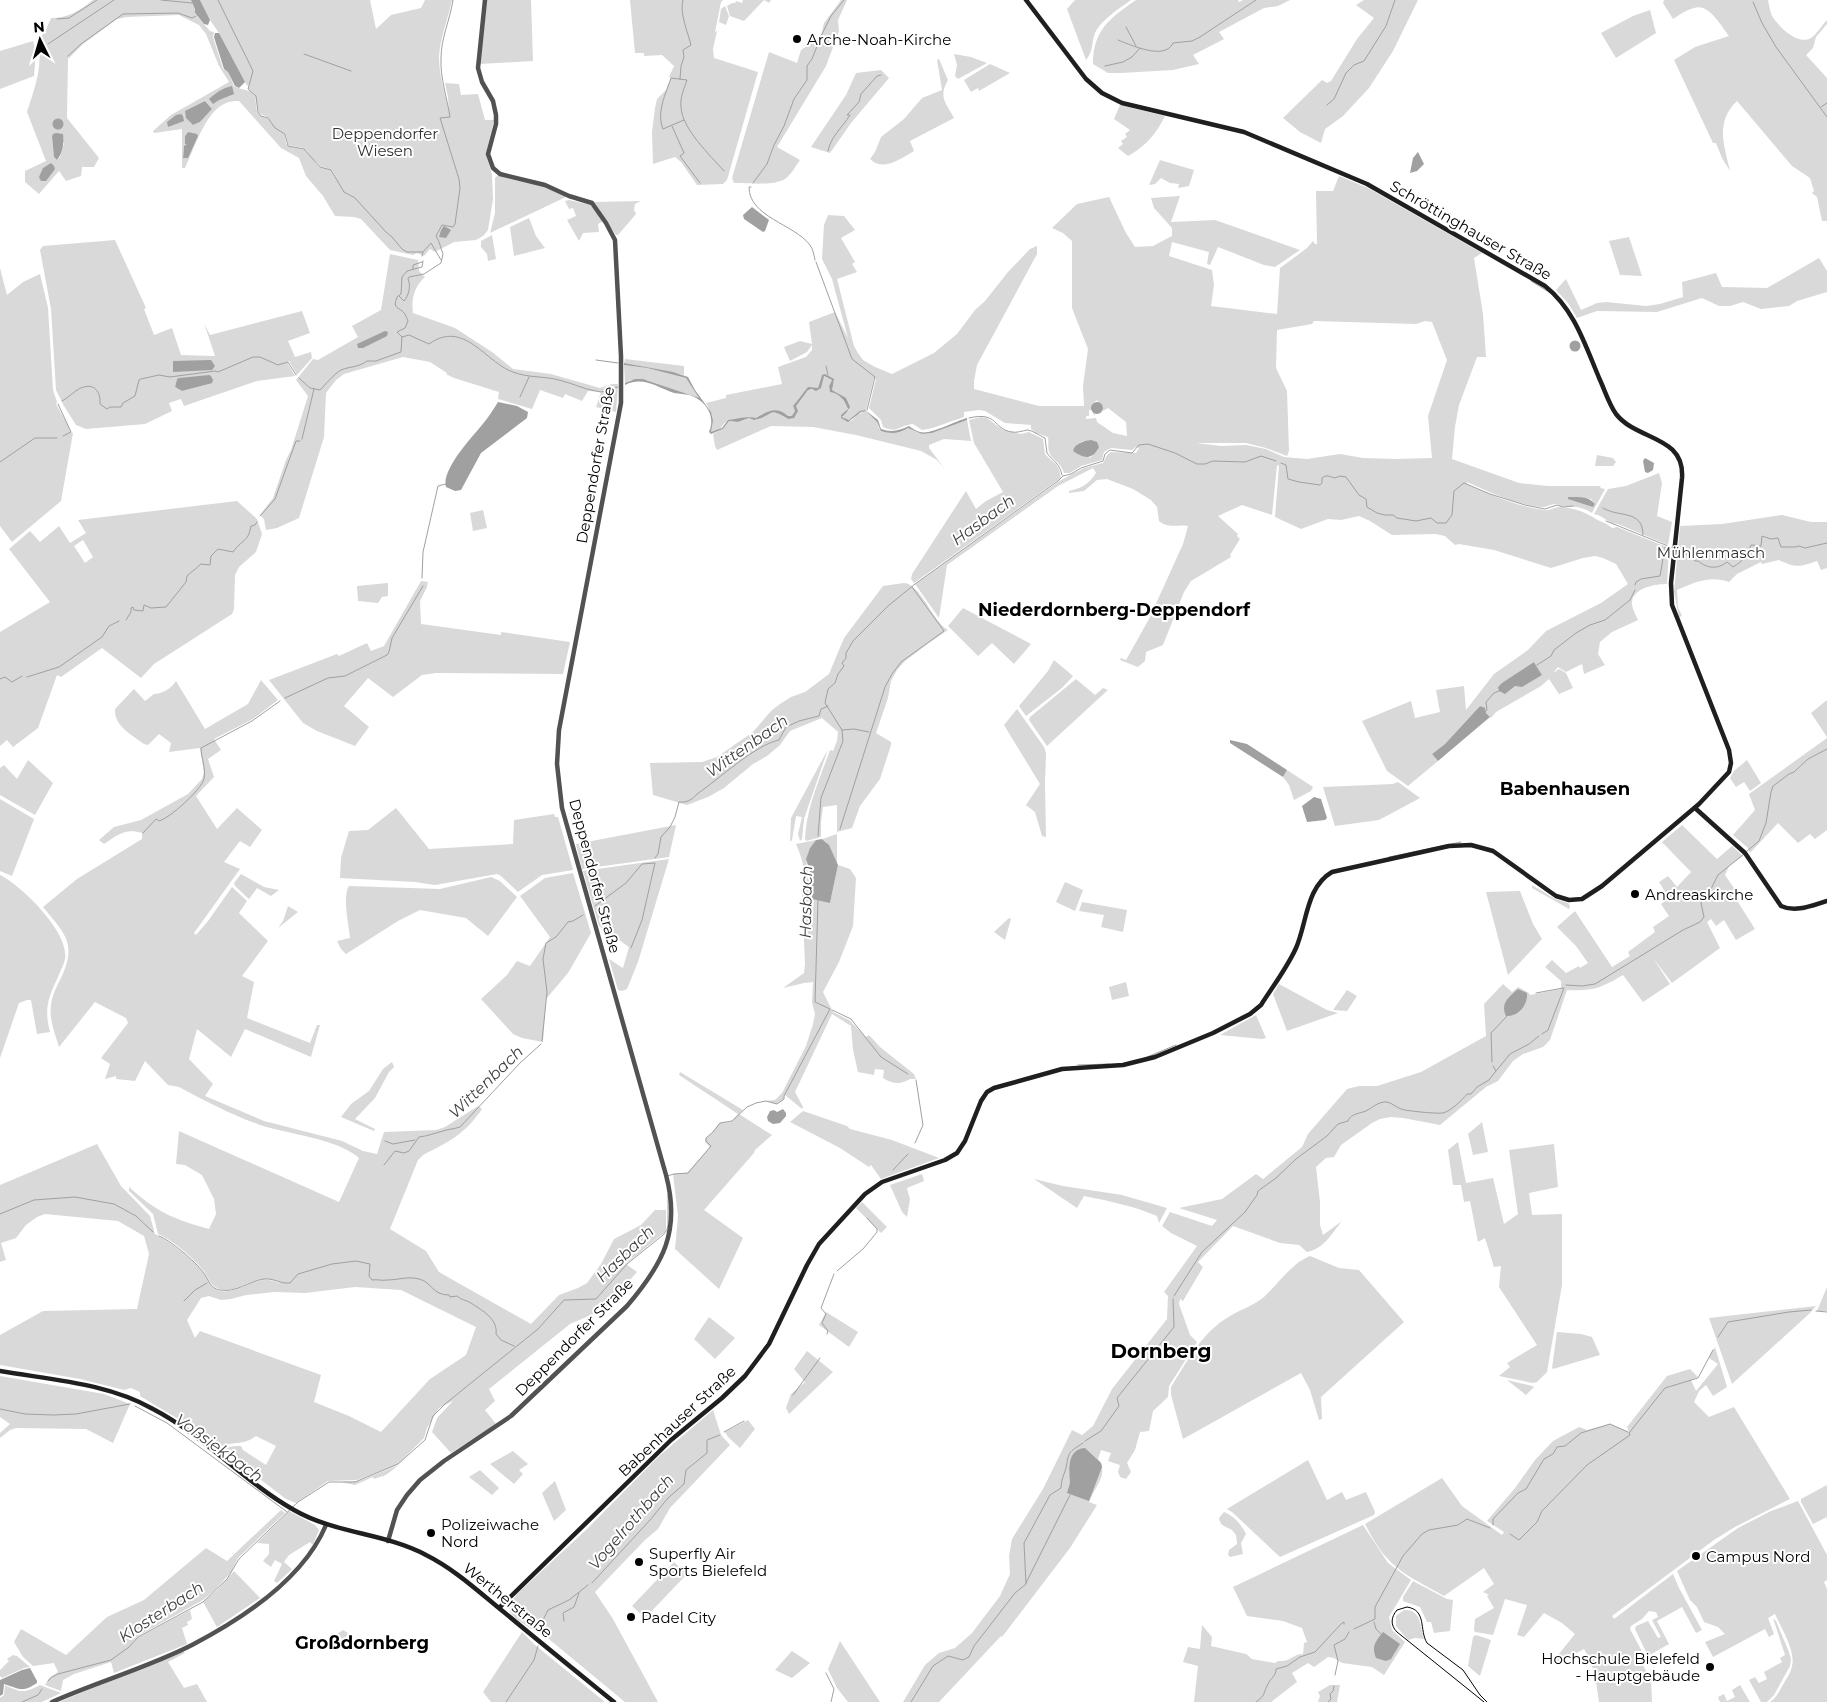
<svg xmlns="http://www.w3.org/2000/svg" width="1827" height="1702" viewBox="0 0 1827 1702" font-family="Montserrat,sans-serif">
	<style>
		.green { fill: #d9d9d9; fill-rule: evenodd }
		.water { fill: #a0a0a0 }
		.lines { fill: none; stroke-linecap: round; stroke-linejoin: round }
		.stream { stroke: #a0a0a0; stroke-width: 1 }
		.tertiary { stroke: #525252; stroke-width: 4.5 }
		.secondary { stroke: #1f1f1f; stroke-width: 4.5 }
		.tram { stroke: #000; stroke-width: 1 }
		.poi-dot { fill: #000; stroke: #fff; stroke-width: 2 }
		.labels { text-anchor: middle; dominant-baseline: central; stroke-width: 4; stroke-linejoin: round; paint-order: stroke }
		.poi-label { font-size: 15px; fill: #000; stroke: #fff; text-anchor: start }
		.park-label { font-size: 15px; fill: #303030; stroke: #fff }
		.street-label { font-size: 15px; fill: #000; stroke: #fff }
		.water-label { font-size: 16px; font-style: italic; fill: #414141; stroke: #fff }
		.quarter-label { font-size: 18px; font-weight: bold; fill: #000; stroke: #fff }
		.district-label { font-size: 20px; font-weight: bold; fill: #000; stroke: #fff }
	</style>
	<rect width="100%" height="100%" fill="#fff"/>
	<!-- green -->
	<path class="green" d="M93 0H191L195 9V14L210 31 214 32 213 37 223 69 228 72 234 86 238 88 253 92 255 96 257 112 261 116 268 119 275 128 285 134 286 144 288 146 306 150 319 167 331 170 338 181 332 170 320 166 303 148 288 145 286 134 275 128 267 117 259 113C255 104 259 95 248 89L249 84 247 86 219 33 210 20 200 0H370L376 29 391 15 421 8 425 0H452C448 19 440 38 439 57 439 76 445 94 449 111L448 97 445 83 459 84 461 95 478 94 485 120H494L487 149V158L492 174 493 199 488 230 483 236 476 240 454 242 435 252 430 249 424 256 417 253 413 255 390 250 361 219 354 217 335 216 323 196 306 176 299 158 281 148 239 101C234 101 229 101 224 104 205 113 194 149 185 168H182V129L154 133 153 131 171 115 229 82 219 66 206 34 199 25 179 15 127 17 117 19 83 44 68 59 67 118 99 158 94 167H82L81 176 66 181 59 171 39 194 25 182V171L46 161 27 112C35 87 43 67 38 41L46 30 51 18C68 18 79 11 93 0ZM205 101 212 109 200 122 193 125 186 118 194 108ZM188 132 198 136 183 157 184 146 187 145 185 136ZM52 137 64 143 60 157 57 160 54 157Z
		M487 0H531L533 61 480 64Z
		M630 0H723L721 2 715 32 717 31 713 49 714 58 758 72 727 180 723 184 697 185 681 162 675 157 653 164 652 132 655 108 657 99 666 90 671 78 669 77 674 66 662 55 644 56V53H635Z
		M743 0H771L769 3 764 0 744 21 730 16 727 6 732 3H735L736 1 742 3Z
		M841 0H847L838 20 839 31 826 66 777 147 800 160C795 167 791 175 785 179 774 186 747 183 734 183L732 178 769 52 797 63 801 50 821 36 824 23Z
		M1075 0H1131C1120 8 1101 20 1095 33 1091 43 1094 50 1086 60L1067 9Z
		M1136 0H1238L1239 2 1243 0H1290L1278 6 1264 8 1219 32 1224 39 1193 55 1199 64 1173 70 1121 73H1108L1093 64C1093 30 1110 18 1136 0Z
		M1364 0H1418L1393 51 1369 88 1343 116 1325 129 1321 143 1300 132 1283 118 1322 80 1327 83 1331 81 1357 39 1374 18 1356 5Z
		M1664 0H1768C1769 5 1770 11 1772 16 1778 26 1798 46 1811 38 1817 34 1822 25 1827 20V24L1816 37 1813 48 1806 55 1827 78V221H1822L1817 197 1812 193 1814 191 1810 178 1792 166 1737 101C1715 122 1724 145 1730 171L1722 158 1716 143H1713L1674 60 1695 47 1729 36C1721 26 1709 3 1694 8 1686 10 1679 15 1673 19L1663 3Z
		M725 6 729 16 726 25 719 22 721 9Z
		M1650 10 1656 33 1616 58 1601 33 1633 16Z
		M33 41 36 52 34 76 0 89V51Z
		M954 54 971 57 987 63 958 79 955 76 957 65Z
		M939 59 948 80C938 97 946 103 954 118L910 141 914 151C900 159 883 172 870 159L875 152 881 137 904 119 922 98 942 90 937 60Z
		M990 64 1010 73 979 91 978 88 971 92 964 80Z
		M881 70 889 78 851 123 830 153 811 147 846 95 856 73Z
		M1120 105 1165 116C1156 134 1146 146 1128 156L1118 148 1123 144 1121 141 1127 137 1125 134 1130 130 1114 119Z
		M1160 160 1194 170 1189 186 1178 188 1179 184 1170 183 1161 178 1155 184 1149 185Z
		M498 175 542 185 566 197 490 233 495 213V178Z
		M1339 176 1368 188 1482 253 1474 258 1483 314 1486 357H1477L1459 405 1455 427 1452 459 1519 483 1548 486H1601L1600 488 1605 489 1592 513C1580 506 1576 507 1563 506 1560 506 1558 504 1556 504 1550 504 1546 508 1541 507 1515 504 1491 493 1467 482V484C1492 496 1517 506 1544 510 1550 511 1554 507 1559 507 1574 508 1583 511 1596 519 1602 523 1604 521 1612 528L1617 527 1669 548 1667 584C1656 584 1635 587 1632 601 1631 607 1636 615 1638 620L1612 632 1600 642 1598 654 1605 665 1584 674 1582 664 1566 672 1558 667 1553 673 1559 669 1566 673 1573 688 1559 694 1549 679 1541 686 1496 712 1491 718 1486 713 1485 710 1480 706 1445 744 1432 754 1438 761 1408 786 1387 771 1362 721 1411 701 1415 718 1440 712 1436 690 1464 686 1466 710 1494 674 1528 650 1546 631 1601 603 1628 584 1616 564 1603 558 1595 556 1583 558 1551 568 1494 550 1459 544 1455 545 1445 536 1436 534 1392 535 1370 521 1359 516 1341 520 1328 519 1301 529 1275 517 1279 466 1277 465 1272 515 1242 505 1218 516 1238 534 1237 536 1240 539 1230 555 1231 557 1191 581 1184 592 1163 645 1146 652 1145 661 1138 667 1120 660 1121 658 1126 660 1149 619 1183 544 1188 526C1177 524 1169 529 1159 521L1157 507 1151 500 1133 489 1107 479 1097 480 1084 491 1069 493V491C1082 488 1089 484 1096 473L1093 468 1058 486 947 565 939 618 915 584 1061 480 1084 468 1103 463 1107 455 1111 452 1136 453 1139 448 1136 447 1132 450 1111 448 1104 452 1102 460 1081 466 1070 473H1064C1061 463 1054 461 1050 454 1047 448 1049 443 1048 437L1036 433 1031 429V425L1005 423 985 411 979 410 964 412V417C950 421 937 428 922 430L913 424C900 425 898 434 883 427L881 420 869 408 876 379 874 378 866 410 850 420 844 418 843 416 849 410V405L836 392 832 390 831 386 834 381 826 375H822L818 388C805 387 801 396 793 406L795 411 792 417 788 416C776 407 767 411 756 418 753 418 729 419 727 421 720 426 722 432 711 432 714 420 712 414 706 403L726 398V395L782 384 778 367 806 357 812 350V345L807 352 790 361 784 347 800 341 812 344 809 322 835 312 848 338 832 279 822 259 824 225 828 215 844 216 855 230 841 238 855 262 852 264 857 272 837 279 854 346 858 353 863 360 875 367 892 374 934 353 957 334 975 310 985 301 1008 272 1030 249 1037 246V254L977 365 974 381V389L1039 406H1084L1083 386 1088 349 1072 308V241L1063 233 1052 228 1077 204 1109 197 1126 233 1135 247 1153 246 1172 236V228L1154 208 1151 198 1180 196 1171 222 1215 220 1300 250 1275 267 1264 265 1218 247 1210 265 1207 264 1209 252 1172 242 1169 256 1212 270 1214 285 1211 306 1277 314 1280 268 1307 248 1313 241 1315 244H1317L1316 191H1333ZM1314 321 1416 324 1425 321 1432 322 1447 360 1428 416 1432 458 1397 459 1363 458 1340 454 1307 459 1284 457 1266 449 1246 445 1221 446 1196 443H1246L1266 448 1287 456 1289 451 1287 391 1276 368 1277 330 1312 324ZM1097 400 1103 411 1108 408 1126 422 1127 436 1113 433 1097 422 1096 418 1086 419V416H1089V410H1092L1094 415H1095L1092 404ZM1083 441 1098 450 1090 458 1076 445ZM1570 497 1591 499 1595 504 1594 506 1574 500ZM1534 662 1542 675 1517 686 1498 687Z
		M569 200 591 205 603 221 598 224 599 232 583 233 579 241 567 220 576 216 573 208 569 209 565 201Z
		M641 201 635 204 634 210 636 214 618 235H616L594 202Z
		M529 218 536 236 545 248 514 256 510 227Z
		M492 235 496 259 488 261 487 254 481 247V241Z
		M1629 237 1642 276 1620 275 1609 241Z
		M115 240 146 308 144 309 154 335 172 328 181 355 215 356 204 323 210 335 302 311 310 333 288 341 295 357 311 352 312 358 297 375 289 361 287 362 295 376 257 381 184 406 181 399 169 403 172 411 145 424 86 429 76 425 64 406 56 390 51 309 40 250 43 246ZM177 379 209 384 182 391 175 387Z
		M390 254 418 260 419 271 425 277C414 287 411 299 413 313L455 328 492 352 513 369 551 374 600 388 612 384H618L616 412 596 407 601 392 588 391 582 401 565 394 563 398 540 390 532 409 498 399 499 392 454 378 446 374 447 373 430 362 403 357 344 374 336 380 326 393 324 437 299 518 277 528 266 530 264 519 260 515 273 498 286 460 291 450 308 396 296 380 313 359 318 360 358 337 352 326 381 310Z
		M1819 258 1827 271V292L1797 301 1789 306 1761 309 1743 302 1730 306H1719L1702 298 1657 312 1597 311 1577 318 1568 303 1556 290 1566 279 1581 310 1597 303 1606 302 1646 306 1660 304 1683 297 1682 282 1716 273 1722 287 1767 288Z
		M0 268 7 295 23 282 40 274 48 308 53 390 57 402 56 404 69 427 70 432 73 433 61 501 12 542 0 526Z
		M625 359 684 366V375L624 363Z
		M624 365 647 368 686 378 700 399 647 380H631L625 383Z
		M823 376 832 380 829 386 830 392C843 395 841 398 848 408L841 418 851 421 861 412 866 411 877 422 879 428C889 434 898 435 908 428L922 434 932 433 967 420 971 441 944 439 929 445V448L945 469 937 460 921 451 856 435 813 427 771 426 717 450 715 446 713 434 723 429 729 421 738 422 750 418 754 420C773 416 767 406 788 419L797 413 795 406 808 390 821 388Z
		M981 417 987 418 1003 430 1021 434 1029 432 1043 439 1045 454C1054 464 1059 463 1061 478L914 583 911 579 912 574 966 491 976 509 986 501 1003 492 974 443 969 420Z
		M1597 455 1613 458 1616 462 1613 466H1595Z
		M1659 473 1662 483 1657 516 1672 522 1668 545 1618 524C1608 524 1603 515 1594 514L1608 489 1626 486Z
		M237 501 257 519 262 534 256 552 239 567 235 575 234 609 232 614 154 664 141 678 102 648 61 677 57 675 38 728 13 747 7 740 0 746V632L50 602 9 549 30 531 40 542 59 526 70 543 86 533 78 520ZM83 540 93 557 85 563 74 546Z
		M483 510 487 528 473 531 470 513Z
		M1782 515 1811 522H1827V568L1821 570 1817 561C1800 567 1795 568 1779 560L1762 564 1761 562 1737 574 1729 582C1711 575 1694 582 1677 590L1678 607 1682 616 1679 617 1674 592 1680 526 1722 524Z
		M421 581 428 582 427 587 420 601 421 624 501 635V632L570 642 563 674 436 673 422 675 393 697 368 678 344 706 369 727 355 746 317 731 303 723 269 680 337 654 339 656 367 643 371 651 384 646Z
		M388 583V596L382 597 378 603 358 601 357 586Z
		M904 583C921 584 932 621 948 630L929 643 905 661 897 670 891 681 888 698 876 733 891 742V745L880 779 860 806 852 828 837 832V805L823 807 821 822V837L806 841 805 839C806 809 820 778 830 750L833 751 837 741 838 732 822 718 790 731 780 745 767 756 753 764 724 788 708 797 687 805 653 795 650 763 702 762 717 757 753 732 772 710 780 704 791 697 805 692 829 674 844 638 883 586Z
		M963 608 1031 644 1014 664 992 643 978 656 948 626Z
		M1054 660 1073 676 1062 688 1026 716 1019 706 1048 671Z
		M1076 679 1095 695 1103 688 1108 690 1047 746 1029 720 1030 717Z
		M261 680 278 700 253 719 214 739 221 750 208 759 214 777 196 796 217 829 237 808 262 830 250 847 240 841 224 862 240 869 194 933 196 935 208 921 232 887 247 901 239 913 268 941 242 976 254 982 247 1018 310 1043 317 1025H320L311 1057 245 1029 231 1057 197 1029 189 1059 213 1084 205 1096 264 1121 342 1141 363 1151 377 1154 384 1132 436 1130 445 1127 478 1106 482 1109C465 1134 449 1142 423 1155L418 1160 390 1229 426 1251 439 1272 531 1324 559 1295 578 1288 587 1283 601 1264 614 1239 641 1225 655 1210H666V1231L626 1264 637 1272 608 1305 593 1314 570 1324 489 1389 495 1401 485 1410 496 1424 451 1453 432 1432 437 1418 453 1401 439 1408 427 1428 424 1438 397 1465 357 1480 328 1481 296 1503 286 1499 223 1451C226 1446 235 1446 241 1446L243 1450 266 1465 276 1446 256 1436C242 1447 232 1439 220 1449L180 1420 140 1396V1392L131 1388 124 1390 80 1379 0 1365V1335L43 1311 137 1309 149 1254 144 1236 118 1221 45 1214 37 1217 26 1225 16 1238 1 1243 6 1260 0 1262V1185L97 1144 121 1186 150 1216 155 1234C168 1240 194 1260 203 1272 209 1279 209 1288 220 1291 235 1294 249 1281 264 1280 270 1279 277 1283 282 1283 254 1270 240 1295 220 1289 209 1286 209 1277 203 1270 192 1257 173 1240 158 1234L153 1214 129 1191V1187C155 1211 175 1220 209 1229L216 1214 214 1199 202 1175 185 1165 176 1164 179 1131 339 1202 359 1158C338 1139 288 1134 260 1125 232 1115 205 1101 179 1087L168 1085 145 1061 135 1081 116 1079V1076L105 1079 110 1064 101 1058 128 1023 126 1018 95 1002 59 1047C55 1033 49 1020 51 1005 52 995 57 986 62 976 77 942 64 933 43 907L77 879 142 839V833C125 828 118 835 104 844L99 840 114 827 141 820 188 794 202 779 204 772 200 748 169 752 171 743 159 734 148 745 144 744C131 734 114 726 115 709L134 689 145 701 154 694C162 694 172 688 176 681L205 729 248 704ZM355 1287 401 1290 476 1327 466 1355 430 1379 381 1432 349 1416 314 1402 321 1375 200 1331 195 1338 187 1320 201 1298 209 1296 221 1300 231 1299 246 1295 274 1292 305 1293Z
		M1827 700V737L1811 713Z
		M1017 709 1044 747 1046 753 1045 784 1046 837 1042 836 1035 812 1026 805 1040 784 1004 725Z
		M1827 738V830L1815 839 1810 834 1798 843 1778 823 1750 853 1748 848 1733 835 1755 810 1749 794Z
		M828 749 804 819 802 839 800 841 798 834 802 817 796 816 792 840 790 842 791 818Z
		M28 760 53 783 35 815 0 795V768L4 765 17 779Z
		M1747 760 1761 783 1750 791 1744 782 1736 787 1730 778 1734 771Z
		M1287 770 1313 787 1311 791 1294 800 1289 785 1283 777Z
		M1398 782 1420 798 1379 820 1335 826 1323 787 1393 784Z
		M0 799 34 819 12 876 0 871Z
		M396 808 429 849 513 844 514 820 554 814 555 817H558L573 870 542 875 518 892 501 876 497 874 435 885 415 882 340 878 341 858 349 831 368 830Z
		M676 825 669 857 582 869 576 844Z
		M1682 825 1717 859 1732 846 1743 856 1729 866 1725 875 1736 891V899L1755 929 1736 940 1724 920 1716 926 1711 919 1707 922 1720 948 1672 983 1653 958 1670 984 1643 1002 1623 975C1601 988 1594 991 1567 990L1550 1040 1543 1047 1523 1054 1513 1061 1498 1081 1486 1087 1440 1125 1403 1118 1391 1117 1380 1119 1372 1123 1341 1145 1334 1157 1326 1158 1316 1167 1320 1202V1225L1323 1235 1342 1221C1332 1233 1324 1249 1307 1252L1299 1245 1280 1243 1233 1226 1198 1262 1203 1267 1183 1301 1180 1299 1179 1304 1190 1335 1197 1342 1169 1386 1168 1397 1153 1411 1149 1431 1140 1432 1135 1450 1127 1463 1131 1472 1126 1479 1120 1477 1118 1472 1120 1465 1108 1461 1111 1453 1101 1450 1098 1459C1110 1473 1094 1488 1089 1502L1097 1505 1070 1548 1002 1637 1001 1636 939 1702H903L925 1665 939 1653 955 1648 972 1633 1000 1596 1010 1574 1009 1556 1012 1539 1043 1489 1072 1430 1082 1435 1093 1426 1112 1389 1167 1319 1168 1296 1164 1292 1197 1246 1171 1233 1162 1226 1170 1212 1212 1226 1217 1220 1179 1208 1222 1199 1256 1174 1263 1179 1302 1147 1308 1134 1347 1089 1359 1086H1377L1421 1072 1486 1036 1484 1004 1503 984 1512 992 1518 987 1529 993 1530 995 1561 989V981L1545 967 1552 960 1566 973 1579 966 1580 968 1588 963 1576 946 1557 927 1575 911 1612 967 1630 956 1628 952 1655 932 1653 927 1669 916 1661 904 1669 898 1659 882 1668 876 1677 887 1691 872 1662 842Z
		M837 834V863L826 842 822 839Z
		M816 840C796 865 812 883 830 903L838 865 850 869 856 878 853 926 839 962 823 992 833 1012 849 1020 866 1037 869 1035 880 1047 914 1074 916 1079H910C900 1085 893 1084 883 1078L884 1070 875 1069 874 1075 858 1072 853 1050 851 1026 832 1014 795 1092 803 1107 802 1109 785 1095 783 1100 776 1104 765 1101 775 1100 782 1093 806 1046 813 1024 815 1014 812 1003 813 982 804 983 783 988 804 973 805 964 802 895C808 876 803 861 796 844Z
		M669 859 638 962 627 989 622 991 618 990 609 959 623 968 629 947 599 926 583 871Z
		M573 873 591 933 568 973 546 999 543 1042 522 1038 513 1034 481 999 507 975 517 961 530 966 550 937 520 896 545 878Z
		M241 874 264 887 279 890 271 896 257 888 249 899 235 886 234 883Z
		M0 875C22 886 70 933 65 959 64 965 60 971 58 977 48 998 44 1009 50 1032L37 1034 31 1000H27L19 1003 0 1058Z
		M491 877 500 881 517 897 488 936 466 918 420 910 398 921 346 954 341 949 337 941 350 938C349 926 342 896 349 886L440 889Z
		M1065 882 1083 890 1075 911 1056 902Z
		M1532 885 1555 899 1568 903 1570 906 1569 909 1532 888Z
		M1520 891 1533 924 1542 939 1508 975 1486 892Z
		M1082 902 1127 910 1123 932 1101 927 1104 915 1079 911Z
		M288 906 298 912 278 928 283 921Z
		M1009 918 1011 919 1005 940 994 932Z
		M1126 982 1129 996 1112 1000 1109 987Z
		M1279 984 1327 1010 1338 1013 1287 1031 1273 994Z
		M1347 990 1357 996 1347 1011 1333 1010Z
		M1256 1015 1266 1038 1262 1039 1220 1035Z
		M392 1062 394 1067 389 1072 375 1098 355 1119 375 1129 374 1131 341 1117 351 1104 369 1091 383 1069Z
		M680 1072 743 1110 739 1114 772 1135 755 1150 754 1153 704 1210 743 1238 719 1289 675 1249 678 1216 673 1174 687 1173 710 1147 705 1142V1139L712 1133 719 1123 731 1122 738 1114 679 1075Z
		M803 1111 847 1126 850 1129 892 1140 939 1158 881 1179 871 1165 869 1167 840 1148 790 1122Z
		M1482 1122 1488 1152 1473 1155 1468 1134Z
		M1458 1142 1466 1183 1493 1178 1504 1224 1518 1214 1509 1150 1554 1144 1558 1187 1529 1193 1532 1215 1562 1214V1285L1547 1372 1537 1382 1533 1383 1499 1376 1510 1367 1507 1363 1537 1345 1499 1287 1501 1266 1494 1267 1485 1238 1478 1242 1470 1201 1464 1202 1461 1185H1453L1448 1150Z
		M922 1174 924 1181 907 1188 910 1199 907 1217 902 1212 890 1185Z
		M1034 1179 1063 1186 1122 1195 1167 1208 1159 1223 1157 1216C1133 1206 1110 1201 1084 1196L1077 1208Z
		M862 1202 887 1227 881 1233 856 1208Z
		M1310 1256 1339 1268 1359 1270 1404 1322 1321 1397 1322 1419 1319 1420 1310 1390 1301 1373 1183 1439 1171 1395V1387C1188 1360 1202 1332 1230 1316 1242 1309 1253 1306 1264 1297 1277 1285 1293 1262 1310 1256Z
		M1827 1287V1311H1817Z
		M1816 1306 1810 1313 1732 1384 1709 1318Z
		M826 1312 858 1332 849 1347 819 1325Z
		M709 1317 735 1338 715 1359 694 1339Z
		M1557 1332 1581 1334 1592 1337 1600 1355 1553 1369 1552 1368Z
		M1715 1347 1727 1387 1713 1396 1706 1385 1699 1391 1694 1402 1709 1417 1734 1407 1790 1499 1735 1527 1714 1540 1612 1616 1614 1619 1673 1574 1679 1588 1702 1630 1696 1633 1682 1607 1657 1621 1669 1644 1648 1656 1635 1629 1636 1626 1648 1621 1658 1638 1661 1637 1652 1620 1658 1617 1656 1612 1649 1611 1642 1619 1631 1626 1630 1629 1646 1659 1641 1662 1651 1679 1652 1702H1599C1596 1681 1595 1667 1584 1649L1558 1663 1554 1660 1575 1634 1562 1623 1544 1613 1524 1637 1517 1635 1527 1605 1505 1599 1493 1635 1475 1632 1474 1630 1475 1619 1494 1608 1487 1596 1489 1595 1483 1592 1494 1584 1484 1568 1444 1596C1425 1585 1400 1574 1386 1557 1377 1547 1371 1535 1365 1524L1442 1478 1462 1506 1502 1535 1504 1532 1487 1521 1515 1488 1535 1460 1553 1441 1579 1427 1587 1430 1610 1424 1629 1432 1627 1427 1667 1376 1690 1369 1698 1377 1691 1380 1696 1391 1718 1364 1709 1358Z
		M807 1351 833 1372 789 1414 786 1408 791 1394 805 1382 794 1369Z
		M0 1376 104 1394 130 1404 113 1443 86 1429 16 1428 10 1430 0 1438V1433L10 1424 0 1417Z
		M1507 1380 1532 1386 1534 1387 1526 1395Z
		M713 1410 721 1435 730 1445 670 1508 658 1529 645 1540 595 1592 613 1619 658 1702H625L544 1635 535 1628 531 1629C514 1616 500 1614 518 1593L587 1529 658 1457Z
		M748 1420 755 1429 740 1448 728 1437 725 1432Z
		M513 1451 528 1464 519 1470 523 1474 514 1484 490 1464Z
		M1308 1460 1327 1500 1342 1492 1346 1500 1366 1492 1375 1512 1374 1515 1280 1557 1232 1512 1227 1509Z
		M399 1465 386 1475 374 1479 373 1477 355 1485 340 1482 359 1481Z
		M480 1470 499 1488 492 1495 469 1477Z
		M555 1481 566 1510 554 1521 542 1493Z
		M1827 1485V1517L1813 1524 1801 1502V1499Z
		M1798 1501 1827 1555V1580L1824 1582 1827 1589V1702H1770C1777 1697 1780 1690 1784 1683 1787 1678 1791 1672 1792 1666 1796 1652 1781 1627 1775 1614L1768 1618 1774 1634 1769 1637 1765 1629 1713 1657 1705 1642 1725 1634 1718 1627 1704 1622 1697 1607 1690 1600 1677 1571 1738 1528 1771 1511Z
		M281 1510 285 1513 238 1558 231 1572 216 1589 203 1600 138 1636 128 1649 135 1639 190 1610 192 1619 187 1622 188 1625 182 1628 187 1644 114 1673 111 1662 74 1674 63 1680 61 1691 45 1685 49 1678 58 1672 54 1663 33 1666 23 1657 14 1642 21 1629 66 1655 107 1617 144 1600 206 1548 227 1561Z
		M289 1511 315 1525 319 1530 313 1545 310 1542 289 1555 284 1562 292 1569 277 1583 274 1581 282 1564 275 1560 271 1567 263 1561 269 1554V1544L257 1543Z
		M1224 1512C1234 1516 1241 1524 1246 1534L1241 1543 1243 1554 1230 1557 1228 1555 1229 1550 1237 1544 1236 1535 1232 1530C1226 1527 1220 1526 1219 1518Z
		M1363 1525 1388 1563 1411 1580 1389 1617 1392 1630 1405 1642 1384 1675 1372 1667 1342 1663 1334 1658 1328 1657 1314 1667 1308 1663 1292 1673 1297 1682 1271 1702H1194L1198 1666 1183 1662 1188 1647 1200 1649 1202 1625 1212 1637 1211 1646 1246 1654 1252 1659 1275 1663 1278 1661C1292 1662 1292 1654 1303 1654L1304 1643 1307 1642 1302 1628 1283 1621 1247 1616 1233 1587Z
		M674 1562 687 1574 645 1618 632 1606Z
		M234 1571 260 1598 217 1627 203 1602 217 1590Z
		M1413 1581 1447 1599 1453 1600 1450 1631 1434 1633 1431 1622H1427L1420 1607 1403 1601V1597Z
		M1404 1610C1421 1609 1420 1626 1424 1639L1415 1638 1408 1640 1396 1626V1616Z
		M1773 1618 1776 1621 1789 1652 1791 1659 1790 1666 1774 1695 1767 1702H1761L1749 1680 1755 1677 1759 1683 1767 1679 1764 1672 1782 1662 1780 1658 1785 1655Z
		M343 1630 348 1633 339 1650 328 1640Z
		M522 1632 535 1645 605 1702H491L483 1692Z
		M1476 1635 1491 1640 1480 1676 1468 1666 1473 1637Z
		M840 1641 880 1702H848L837 1688 828 1669Z
		M183 1651 185 1653 168 1662 184 1688 197 1684 207 1702H59Z
		M792 1651 810 1663 792 1678 775 1670Z
		M13 1655 17 1656 30 1667 24 1668 2 1678 0 1676V1670L9 1661 7 1659Z
		M5 1685C22 1693 24 1693 40 1685L61 1693 42 1702H0V1698L4 1695Z
		M1330 1685H1340L1337 1702H1318L1320 1696 1318 1692Z
		M1740 1685 1750 1702H1720L1718 1697 1724 1694 1727 1701 1735 1697 1732 1690Z"/>
	<!-- water -->
	<path class="water" d="M191 0H200L210 20 208 25 204 24 195 13V9Z
		M215 33H219L245 82 239 88 235 86 228 72 224 69 214 37Z
		M232 86 234 94 219 100 213 104 209 99C216 93 222 88 232 86Z
		M205 101 212 109 200 122 193 125 186 118 185 111Z
		M181 114 183 116 184 121 168 127 167 122 176 115Z
		M52.5 124a5.5 5.5 0 1 1 11 0a5.5 5.5 0 1 1-11 0Z
		M188 132 197 134 198 136 188 158H183L184 146 187 144H185V136Z
		M56 133 63 134C64 142 63 153 57 160L54 157 52 137 53 134Z
		M1418 152 1424 164 1417 171 1410 173 1413 158Z
		M51 163 54 166 55 169 46 181H41L39 177 43 168Z
		M752 207 769 220 765 231 763 232 744 219 743 215Z
		M444 226 451 230 446 238 439 237 441 230Z
		M385 331 388 332 387 336 363 348H358L357 344Z
		M1569.5 346a5.5 5.5 0 1 1 11 0a5.5 5.5 0 1 1-11 0Z
		M211 360 215 366 212 370 173 372V361Z
		M624 363 673 372 688 377 695 390 711 412 713 421 711 432 722 428 728 420C737 419 747 416 756 418 768 411 776 406 788 416H792L795 411 793 406 808 387 818 388 822 375 825 374 834 379 832 390 846 398 850 407 847 412 842 417 849 420 860 411 865 410 878 420 881 429C893 433 899 430 909 426 912 428 916 431 920 432 931 435 955 421 967 418V420L932 433 922 434 908 428C899 434 891 434 881 431L877 422 866 411 861 412 848 422 841 418V415L848 409C844 400 841 394 830 392L829 386 832 380 824 376 821 388 816 391 812 389 808 390 796 406 798 411 794 418 788 419C767 406 774 416 754 420L749 418 738 422 729 421 723 429 711 434 709 432C716 416 706 401 690 395 685 394 679 394 674 393 656 387 644 376 625 385V383L635 379H643L699 398 686 378 647 368 624 365Z
		M209 375 211 376 213 380 212 383 209 384 182 391 175 387 177 379 179 378Z
		M1091 408a6 6 0 1 1 12 0a6 6 0 1 1-12 0Z
		M498 402 517 406 528 412 527 418 481 453 461 490 455 491 446 487C441 470 472 437 482 425 488 418 493 410 498 402Z
		M1091 440 1097 442 1099 447C1093 460 1084 459 1073 451 1075 443 1084 441 1091 440Z
		M1645 458 1654 463 1653 470 1648 473 1645 472 1643 461Z
		M1568 497C1578 497 1589 496 1595 504L1593 507 1568 499Z
		M1534 662 1542 675 1522 687 1515 686 1505 694 1499 691 1498 687 1502 683Z
		M1480 706 1485 708 1486 713 1490 717 1438 761 1432 754 1445 744Z
		M1230 740 1247 744 1287 770 1283 777 1230 743Z
		M1314 797 1321 799 1327 818 1325 820 1307 822 1302 806Z
		M822 839 829 845 838 865 830 903 812 899V878L806 859 810 848 816 840Z
		M1518 989 1527 993C1528 1004 1519 1017 1506 1016 1500 1003 1509 997 1518 989Z
		M783 1109 786 1113V1116L780 1123 773 1124 768 1121 767 1117 770 1111 774 1110 777 1112Z
		M1085 1448 1101 1463 1102 1467 1089 1501 1067 1493C1068 1489 1070 1485 1070 1481 1069 1470 1067 1449 1085 1448Z
		M1383 1632 1400 1644 1391 1659 1386 1661 1376 1658C1371 1646 1376 1641 1383 1632Z
		M30 1668 37 1681V1683C22 1693 20 1689 4 1684L3 1694 0 1696V1680L22 1670Z"/>
	<g class="lines">
		<!-- stream -->
		<path class="stream" d="M161 0 192 3
			M218 0 253 71 248 89 256 96 258 112 261 116 268 118 275 128 285 134 288 146 304 149 320 167 331 170 344 192 355 198 386 232 392 237 402 249 407 252H423L422 256
			M1753 2 1762 23 1776 47 1827 117
			M57 19 69 18 97 0
			M1126 27 1136 46
			M1118 40C1131 45 1165 61 1173 43L1192 41 1200 37 1256 0
			M48 44 114 0
			M304 54 351 71
			M68 56 81 44 123 14 178 13 192 18 196 16
			M1105 66 1123 62 1132 57 1140 48
			M680 79 681 66 684 57 683 50 691 45C688 33 679 12 683 0
			M1327 105 1334 99 1346 73 1354 65 1364 61 1386 26 1395 0
			M1821 107 1827 103
			M684 120 663 129C656 113 666 93 671 78L687 80C684 89 680 97 681 107 682 129 710 155 724 171
			M672 126 684 153 680 156 700 183
			M828 151C831 136 842 128 850 115H847L859 102 861 94 877 76 881 75
			M753 183 767 164 774 145 784 126 794 99 807 80V66L812 59 821 36 831 16 844 0
			M751 187H749C749 217 794 224 810 245 813 249 814 255 815 260
			M423 252 431 243 441 260
			M423 261 422 267 407 271 402 277 401 294 397 297C392 310 399 306 405 314 406 316 407 319 408 321L405 328 397 332 402 337 409 335 429 344C464 319 485 362 513 372 528 378 544 376 559 380 572 383 583 389 596 391L601 392 618 387
			M816 262 852 359 875 377 867 410
			M413 269V265L422 262
			M1531 281 1549 292
			M399 296 404 301C409 295 411 286 408 279L409 277 424 274 441 263 443 254C440 247 440 242 436 236L442 225 453 227 455 224 460 188 459 179 440 118 450 117C447 97 440 78 441 58 441 38 450 20 453 0
			M596 360 618 363
			M826 366 828 375
			M299 378 310 388 320 390C325 385 335 373 341 370 351 366 357 368 367 361H376L401 352 402 337
			M520 397 529 377
			M62 401C68 398 77 389 81 388 95 382 101 393 100 404L107 409 110 407H121L123 403 135 396 139 380 141 379 159 375 170 377 215 371 218 372 253 357H260L278 365 288 362 296 375
			M58 404 71 432 63 436
			M969 418C999 411 992 429 1012 432 1017 433 1022 431 1027 430 1032 430 1040 436 1045 438L1047 453C1053 461 1060 464 1062 475
			M302 439 314 389
			M0 462 35 438H57
			M1281 463 1286 465 1288 479 1299 482 1320 485 1322 483V478C1327 474 1330 477 1335 478L1340 476 1346 477 1359 495 1366 499 1367 507 1377 513 1385 515H1393L1397 518 1416 521 1431 518 1437 523H1446L1452 515 1454 491 1464 483 1490 494 1525 505 1545 509 1557 505 1563 507 1573 506
			M1063 476 1071 474 1081 468 1103 461 1105 454 1110 450 1132 453 1139 445 1148 444 1175 453 1197 464H1205L1213 461 1245 462 1261 456 1276 461
			M1603 508C1619 518 1643 509 1643 535
			M260 516 275 499 296 441H300
			M1606 521 1678 550 1691 557 1695 561H1698C1707 568 1717 570 1727 562L1733 567C1742 562 1748 555 1751 545L1761 546 1762 536 1771 539 1778 538 1781 547H1795L1799 546 1805 548 1827 543
			M422 578 423 552 438 486 446 484
			M1635 585 1636 582 1641 579 1660 576 1665 547
			M126 620 131 612V608L133 607 134 610 143 611 144 605 151 608 166 607 186 582 187 576C192 571 196 569 201 564L210 565 211 556 218 549 233 552C242 539 248 543 251 526L255 525 257 522
			M1537 665 1551 656 1554 650 1576 633 1590 625 1605 620 1630 600 1635 590
			M27 677 59 667 102 637 109 626 119 621
			M0 679 5 677 12 682 22 676
			M285 698 328 678 345 676 387 655 389 652 392 638 423 586
			M1485 712 1487 710 1486 702 1494 693 1499 691
			M842 730 854 729 869 732
			M840 829 885 687 892 674 901 662 944 631 912 587
			M143 833 156 819 159 821C170 818 201 790 204 779 206 768 201 757 201 748L252 721 280 701
			M818 836 821 798 843 741 842 730 825 703 828 689 835 683 838 674 844 666 842 663 846 658V653L853 641 888 606 915 584 1058 481 1063 476
			M1747 851 1759 841 1766 823 1771 792 1773 786 1789 774 1794 772 1808 759 1827 749
			M1389 857 1461 842
			M655 858 658 854 661 837 670 827 675 817 679 802C687 803 693 799 697 794 719 779 755 745 779 740L786 727 799 721 819 716 821 709 828 706
			M595 906 626 883 642 864 655 863 642 920 631 948
			M1566 985 1582 986 1595 984 1683 930 1700 922 1704 917 1701 903 1704 896 1711 889 1718 875 1744 854
			M1536 993 1563 988
			M832 1010 851 1019 881 1057 908 1074
			M1542 1034 1548 1030 1564 988
			M542 1041 547 992 543 959 546 943 556 937 568 922 573 921 583 915
			M1147 1057 1176 1045
			M1492 1062 1491 1033 1508 1015
			M1078 1065 1109 1064
			M1496 1071 1510 1054 1529 1044 1539 1036
			M385 1141 393 1144 415 1140
			M915 1143 923 1125 916 1080
			M384 1165 395 1151 404 1153 409 1151 419 1137C428 1136 435 1133 443 1131 449 1129 454 1129 460 1127L520 1063 541 1044
			M893 1170 908 1154
			M667 1176 674 1174 688 1173 711 1146 706 1141V1138L713 1132 720 1123 732 1121 747 1107 756 1103 766 1101 777 1104 784 1099V1096L830 1009 815 1002 818 900
			M0 1214 34 1200 75 1197 114 1204 136 1216 153 1232
			M159 1236C169 1239 196 1262 203 1272 209 1279 209 1288 220 1290 236 1293 249 1281 264 1279 274 1278 280 1284 290 1283L298 1274 332 1264 356 1261 370 1264 369 1276 372 1280C377 1279 382 1281 387 1280 398 1280 408 1276 419 1279 432 1282 432 1295 449 1295L450 1297 457 1296C461 1300 466 1300 471 1303 483 1311 498 1319 496 1334L501 1340 514 1346
			M837 1271 863 1249 877 1232V1229L867 1218
			M1174 1296 1202 1252 1245 1212 1257 1195 1258 1191 1276 1178 1296 1159 1327 1136 1338 1124 1348 1121C1350 1115 1356 1114 1363 1112 1371 1110 1377 1101 1387 1102 1392 1103 1396 1107 1401 1109 1406 1111 1438 1114 1443 1113 1451 1111 1462 1100 1467 1094H1471L1477 1087 1489 1080 1496 1071 1493 1066
			M184 1301 195 1290 207 1283
			M1816 1311 1827 1312
			M827 1334 828 1331 822 1323 826 1314 821 1308 834 1274
			M1718 1337 1728 1322 1789 1312 1811 1310
			M793 1395 820 1358
			M135 1406 167 1423 287 1512
			M0 1409 25 1414 54 1415 76 1414 130 1404
			M724 1432 744 1421
			M1085 1441 1101 1431 1119 1406 1117 1398 1174 1327 1173 1299
			M1493 1525V1519L1518 1493 1526 1489 1544 1459 1553 1454 1557 1447 1565 1446 1581 1433 1610 1424 1628 1432
			M1510 1534 1519 1540 1537 1522 1542 1511 1587 1465 1630 1435 1629 1433 1665 1388 1698 1378 1713 1350
			M592 1583 650 1520 668 1498 684 1484 686 1470 707 1453V1440L720 1435
			M1026 1583 1070 1495
			M564 1621 563 1613 574 1607 579 1593
			M1374 1622 1376 1629 1381 1634
			M1354 1629 1375 1619V1607L1403 1556 1422 1534 1429 1530 1458 1525 1467 1519 1490 1528
			M538 1630 548 1610 569 1600 588 1585
			M826 1673 834 1689 831 1702
			M1335 1675 1338 1661 1334 1645 1345 1639 1349 1632
			M48 1681 52 1677 58 1674 111 1660 129 1647 138 1637 203 1602 227 1579 239 1559 298 1502 329 1482H355L398 1464 425 1440 433 1416 445 1404 538 1329 564 1300 596 1299 627 1264 663 1235 667 1230 668 1225V1194
			M22 1702 38 1695 42 1689
			M506 1702 534 1660 538 1646
			M911 1702 933 1666 948 1656 963 1660 969 1657 974 1646 1015 1593 1026 1584 1024 1543 1050 1495 1061 1488C1061 1480 1064 1475 1066 1468 1069 1451 1068 1453 1083 1443
			M1256 1702C1266 1695 1263 1693 1268 1684 1271 1678 1276 1676 1276 1669L1287 1666 1300 1657 1315 1652 1342 1623 1344 1622V1624
			M1328 1702 1331 1699 1330 1694 1333 1691 1334 1686"/>
		<!-- tertiary -->
		<path class="tertiary" d="M388 1541 397 1510 407 1495 420 1480 444 1461 511 1416 627 1306C663 1264 681 1231 666 1175L562 808 557 764 559 730 621 403V356L615 240 606 223 592 203 569 196 545 185 500 174 493 168 488 154 496 124V115L493 101 482 82 478 68 485 0
			M52 1702C97 1682 149 1667 192 1645 242 1619 304 1578 326 1525"/>
		<!-- secondary -->
		<path class="secondary" d="M1695 808 1745 853 1781 906C1796 913 1813 905 1827 901
			M0 1371C52 1380 107 1383 153 1409 205 1436 244 1482 294 1510 336 1534 385 1533 426 1555 456 1570 480 1593 505 1613 541 1643 577 1672 614 1702
			M499 1608 671 1440 722 1398 745 1376 769 1344 807 1265 819 1244 865 1194 882 1182 945 1160 957 1153 965 1141 981 1101 987 1092 994 1088 1062 1069 1123 1065 1155 1057 1213 1033 1250 1014 1261 1005C1273 986 1287 968 1296 948 1307 923 1306 887 1332 872L1449 846 1471 845 1493 851 1556 896 1569 900 1582 899 1602 886 1699 804 1729 772 1731 763 1729 750 1678 620 1672 605 1671 583 1682 478C1685 435 1637 441 1616 414 1609 404 1605 391 1600 380 1585 345 1575 310 1545 286L1367 184 1244 132 1122 103 1102 93 1086 79 1026 0"/>
		<!-- tram -->
		<path class="tram" d="M1484 1702 1397 1632C1390 1625 1391 1617 1397 1610L1407 1607C1427 1610 1419 1630 1427 1643L1463 1670 1480 1695 1487 1702"/>
	</g>
	<!-- markers -->
	<g class="poi-dot">
		<circle cx="797" cy="39" r="5"/>
		<circle cx="1635" cy="894" r="5"/>
		<circle cx="431" cy="1533" r="5"/>
		<circle cx="1696" cy="1556" r="5"/>
		<circle cx="639" cy="1562" r="5"/>
		<circle cx="631" cy="1617" r="5"/>
		<circle cx="1710" cy="1667" r="5"/>
	</g>
	<g class="labels">
		<!-- poi labels -->
		<g class="poi-label">
			<text x="807" y="39">Arche-Noah-Kirche</text>
			<text x="1645" y="894">Andreaskirche</text>
			<text x="441" y="1524">Polizeiwache<tspan x="441" dy="17">Nord</tspan></text>
			<text x="649" y="1553">Superfly Air<tspan x="649" dy="17">Sports Bielefeld</tspan></text>
			<text x="1706" y="1556">Campus Nord</text>
			<text x="641" y="1617">Padel City</text>
			<text x="1700" y="1658" text-anchor="end">Hochschule Bielefeld<tspan x="1700" dy="17">- Hauptgebäude</tspan></text>
		</g>
		<!-- park labels -->
		<g class="park-label">
			<text x="385" y="133">Deppendorfer<tspan x="385" dy="17">Wiesen</tspan></text>
			<text x="1711" y="552">Mühlenmasch</text>
		</g>
		<!-- street labels -->
		<g class="street-label">
			<text transform="translate(1471 230) rotate(30)">Schröttinghauser Straße</text>
			<text transform="translate(595 465) rotate(-80)">Deppendorfer Straße</text>
			<text transform="translate(595 876) rotate(75)">Deppendorfer Straße</text>
			<text transform="translate(574 1337) rotate(-45)">Deppendorfer Straße</text>
			<text transform="translate(677 1421) rotate(-43)">Babenhauser Straße</text>
			<text transform="translate(508 1600) rotate(39)">Wertherstraße</text>
		</g>
		<!-- water labels -->
		<g class="water-label">
			<text transform="translate(983 520) rotate(-36)">Hasbach</text>
			<text transform="translate(747 746) rotate(-35)">Wittenbach</text>
			<text transform="translate(806 902) rotate(-89)">Hasbach</text>
			<text transform="translate(486 1082) rotate(-44)">Wittenbach</text>
			<text transform="translate(625 1254) rotate(-44)">Hasbach</text>
			<text transform="translate(219 1448) rotate(36)">Voßsiekbach</text>
			<text transform="translate(631 1522) rotate(-49)">Vogelrothbach</text>
			<text transform="translate(161 1612) rotate(-33)">Klosterbach</text>
		</g>
		<!-- quarter labels -->
		<g class="quarter-label">
			<text x="1114" y="610">Niederdornberg-Deppendorf</text>
			<text x="1565" y="789">Babenhausen</text>
			<text x="362" y="1643">Großdornberg</text>
		</g>
		<!-- district labels -->
		<g class="district-label">
			<text x="1161" y="1351">Dornberg</text>
		</g>
	</g>
	<!-- north arrow -->
	<g transform="translate(40 40) rotate(355)" stroke="#ffffff" stroke-width="4" paint-order="stroke">
	<path d="M0-4L9 19L0 12L-9 19Z" fill="#000000"/>
	<text y="-8" font-size="14" font-weight="bold" text-anchor="middle" fill="#000000">N</text>
	</g>
</svg>
